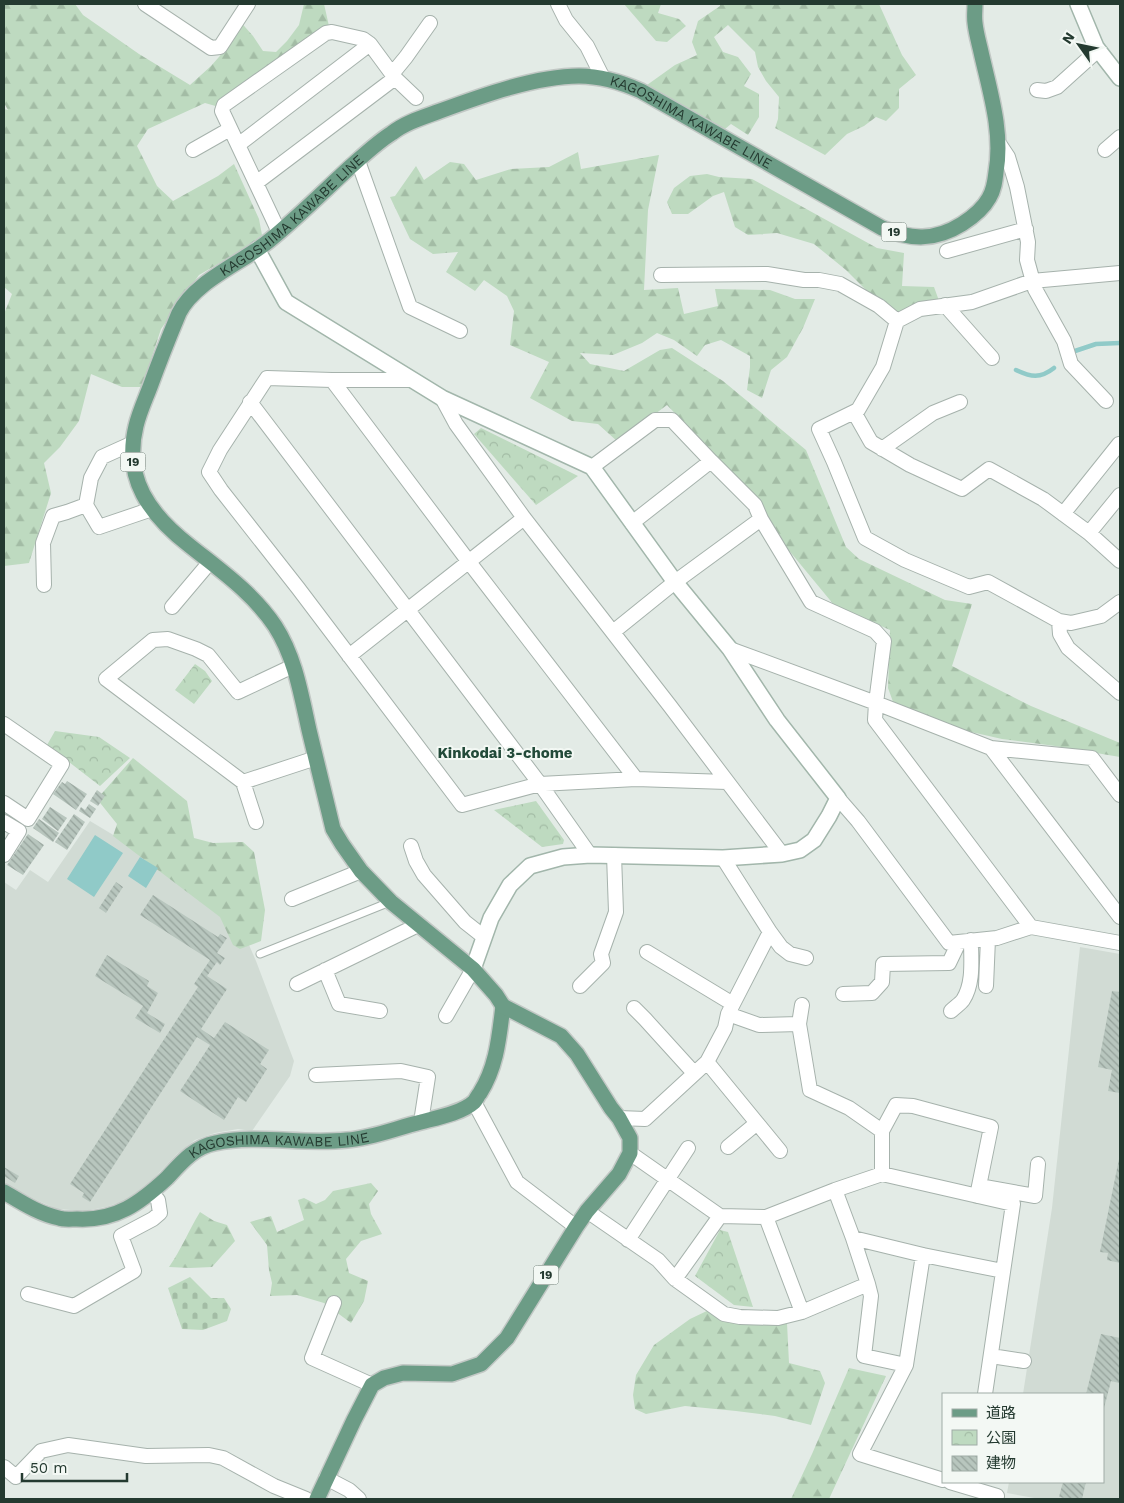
<svg xmlns="http://www.w3.org/2000/svg" width="1124" height="1503" viewBox="0 0 1124 1503" font-family="'Work Sans','Noto Sans JP',sans-serif">
	<style>
		.built { fill: #d1dbd4 }
		.forest { fill: url(#forest-firs) }
		.cemetery { fill: url(#cemetery-stones) }
		.park { fill: url(#park-crowns) }
		.water { fill: #90cac8 }
		.lines { fill: none; stroke-linecap: round; stroke-linejoin: round }
		.stream { stroke: #90cac8; stroke-width: 4.5 }
		.building { fill: url(#building-back-hatch) }
		.lane-casing { stroke: #a6b2ac; stroke-width: 9 }
		.street-casing { stroke: #a6b2ac; stroke-width: 16 }
		.secondary-casing { stroke: #a2b6ab; stroke-width: 18 }
		.primary-casing { stroke: #c2c8c5; stroke-width: 18 }
		.lane { stroke: #fff; stroke-width: 7 }
		.street { stroke: #fff; stroke-width: 14 }
		.secondary { stroke: #fff; stroke-width: 15 }
		.primary { stroke: #6c9c86; stroke-width: 15 }
		.labels { text-anchor: middle; dominant-baseline: central; stroke-width: 4; stroke-linejoin: round; paint-order: stroke }
		.shield { fill: #f3f8f4; stroke: #62736b; stroke-width: 1 }
		.shield-label { font-size: 12px; font-weight: bold; fill: #243a30 }
		.street-label { font-size: 14px; fill: #243a30; stroke: #f3f8f4 }
		.neighbourhood-label { font-size: 15px; font-weight: bold; fill: #224a39; stroke: #f3f8f4 }
	</style>
	<defs>
		<pattern id="forest-firs" width="22" height="20" patternUnits="userSpaceOnUse" patternTransform="scale(1.25)"><rect width="22" height="20" fill="#bedac0"/><path d="M5 1l3.5 6h-7zM16 11l3.5 6h-7z" fill="#a3bca5"/></pattern>
		<pattern id="cemetery-stones" width="16" height="16" patternUnits="userSpaceOnUse" patternTransform="scale(1.25)"><rect width="16" height="16" fill="#bedac0"/><path d="M2 7V4a2 2 0 0 1 4 0v3zM10 15v-3a2 2 0 0 1 4 0v3z" fill="#a3bca5"/></pattern>
		<pattern id="park-crowns" width="20" height="18" patternUnits="userSpaceOnUse" patternTransform="scale(1.25)"><rect width="20" height="18" fill="#bedac0"/><path d="M2 6a3 3 0 1 1 6 0M12 15a3 3 0 1 1 6 0" fill="none" stroke="#a3bca5"/></pattern>
		<pattern id="building-back-hatch" width="6" height="6" patternUnits="userSpaceOnUse" patternTransform="scale(1.25)"><rect width="6" height="6" fill="#b8c6be"/><path d="M-1 5l2 2M0 0l6 6M5-1l2 2" fill="none" stroke="#95a29b"/></pattern>
	</defs>
	<rect width="100%" height="100%" fill="#e3ebe6"/>
	<!-- built -->
	<path class="built" d="M90 821 165 866 228 897 256 961 294 1061 290 1076 252 1131 238 1129 215 1133 195 1140 177 1154 154 1178 127 1200 106 1207 85 1211 57 1209 36 1200 4 1183V882L16 890 30 870 48 882Z
		M1080 947 1120 954V1499H1040L1007 1493 1009 1482H1103V1394H1023L1052 1208Z"/>
	<!-- forest -->
	<path class="forest" d="M4 4H75L83 15 139 54 190 85 211 66 233 41 238 19 253 36 263 51 276 52 287 41 299 25 304 4H324L329 26 279 59 219 107 205 103 148 129 137 146 157 186 173 201 218 176 234 164 259 219 262 235 242 250 199 275 161 329 142 387H122L91 374 79 421 60 447 44 463 51 493 29 563 4 566V314L12 294 4 287V109L8 110 4 103Z
		M624 4H661L658 13 679 19 686 26 667 42 656 41Z
		M720 4H879L902 55 916 75 899 89V108L886 121 876 117 864 126 847 134 825 155 775 128 778 119 779 97 766 81 758 67 755 52 728 25 714 37 723 52 738 57 751 74 744 86 759 94V117L748 135 731 124 725 129 647 85 675 65 697 55 692 42 698 21 720 6Z
		M578 152 581 169 659 155 648 210 644 290 678 288 684 314 718 306 715 289 770 290 795 299H815L803 328 787 357 771 370 762 398 747 390 750 367V356L721 340 705 345 697 356 674 340 657 333 642 343 613 355 580 353 590 364 624 371 660 350 672 348 723 381 806 450 846 547 859 559 945 600 972 604 952 666 1031 706 1120 743V757L1055 746 1002 739 936 724 896 710 888 688 890 630 834 605 782 542 758 500 667 405 618 442 598 424 572 421 530 398 549 362 510 345 514 311 507 296 484 280 475 291 446 272 458 252 433 254 410 239 390 197 395 196 416 166 424 180 450 162 464 164 476 180 511 169 549 167Z
		M707 174 719 177 752 179 877 248 904 253 902 286 934 287 942 309 907 316 890 315 887 303 870 294 846 270 814 244 777 233 748 235 735 227 724 192 713 196 688 214H672L667 202 674 188 690 176Z
		M133 758 187 801 194 838 213 843 243 842 254 852 265 910 261 941 240 949 233 945 220 917 113 836 117 824 97 799Z
		M371 1183 378 1191 369 1204 371 1214 382 1234 361 1241 346 1259 349 1273 368 1281 364 1301 351 1323 324 1303 297 1295 270 1296 272 1283 269 1270 267 1245 250 1222 271 1216 277 1232 304 1220 298 1200 304 1198 316 1204 325 1200 333 1191Z
		M200 1212 214 1221 227 1225 235 1241 212 1267 190 1268 169 1267C181 1250 189 1230 200 1212Z
		M711 1309 787 1323 789 1363 820 1371 825 1383 811 1425 775 1416 736 1411 685 1406 646 1414 635 1409 633 1395 636 1375 654 1345 690 1319Z
		M849 1368 886 1376 829 1499H791L812 1454Z"/>
	<!-- cemetery -->
	<path class="cemetery" d="M190 1277 211 1298H224L231 1309 227 1321 203 1330 182 1329 168 1288Z"/>
	<!-- park -->
	<path class="park" d="M481 428 578 476 536 505 474 434Z
		M195 664 205 671 212 681 194 704 175 690Z
		M55 731 99 737 130 758 100 786 47 745Z
		M536 801 564 840 563 844 542 847 494 810Z
		M720 1230 728 1232 753 1307 734 1305 695 1276Z"/>
	<!-- water -->
	<path class="water" d="M95 835 123 853 94 897 67 879Z
		M140 857 158 868 146 888 128 876Z"/>
	<g class="lines">
		<!-- stream -->
		<path class="stream" d="M1075 351 1096 344 1120 343
			M1016 370C1031 377 1040 379 1054 368"/>
	</g>
	<!-- building -->
	<path class="building" d="M67 781 87 794 76 810 53 794 62 782 65 784Z
		M97 790 105 796 98 806 90 801Z
		M89 804 96 809 90 818 79 811 81 807 85 810Z
		M50 807 67 818 58 831 42 819Z
		M74 814 85 822 67 850 55 842Z
		M39 819 59 833 53 842 33 828Z
		M28 834 44 845 23 875 7 865Z
		M116 882 123 887 106 913 99 908Z
		M153 895 218 937 220 934 227 938 217 953 225 958 220 965 217 962 207 976 227 989 201 1029 214 1038 225 1022 269 1050 260 1064 267 1069 246 1102 238 1097 224 1120 180 1091 210 1045 197 1037 90 1202 82 1197 84 1193 70 1184 198 987 194 984 210 960 140 915Z
		M107 955 149 981 147 986 158 993 147 1013 165 1024 160 1033 135 1018 143 1006 95 976Z
		M1112 991 1120 992V1093L1108 1091 1112 1070 1098 1067Z
		M1119 1159 1120 1160V1263L1107 1260 1108 1253 1100 1252Z
		M4 1167 19 1176 15 1183 4 1176Z
		M1101 1334 1120 1338V1376L1119 1383 1111 1381 1103 1412V1394H1086Z
		M1063 1482H1086L1082 1499H1070L1059 1497Z"/>
	<g class="lines">
		<defs>
			<path id="lane" d="M260 954 390 902"/>
			<path id="street" d="M145 4 211 48 220 47 248 4
				M558 4 566 20 587 46 603 78
				M392 74 406 57 430 23
				M395 78 416 98
				M1037 90 1046 91 1057 87 1098 50
				M998 142 1008 157 1017 187 1028 242 1027 260 1035 289 1064 341 1071 364 1106 401
				M238 145 222 111 224 105 326 33 332 32 363 39 370 44
				M193 150 230 129
				M1105 150 1120 137
				M358 161 410 307 460 331
				M256 183 395 78 370 44 238 145 279 232
				M947 251 1026 229
				M661 275 767 274 804 280H819L840 284 879 306 897 321 920 309 972 302 1032 281 1120 273
				M945 305 992 358
				M897 321 883 367 858 410 819 429 834 462 865 538 905 560 969 587 988 582 1059 621 1071 623 1101 616 1120 602
				M332 380H413
				M442 398 456 424 524 518 670 706 782 854
				M250 402 540 784 590 855
				M854 412 871 442 910 465 962 489 989 469 1043 499 1089 533 1120 561
				M133 443 102 457 91 478 86 505 99 527 152 509
				M882 449 933 413 960 402
				M592 467 655 420H672L711 461 755 505 761 519 811 602 875 631 884 641 876 703 875 720 1031 927
				M1063 514 1119 444
				M632 523 711 461
				M1089 533 1120 495
				M44 585 43 543 53 516 67 512 86 505
				M172 607 210 562
				M1059 621 1060 634 1068 648 1120 693
				M613 632 675 582 761 519
				M730 649 876 703 991 748 1092 758 1120 795
				M349 656 524 518
				M293 666 238 692 208 655 196 649 168 639 153 640 106 679 243 782 316 758
				M4 724 62 764 28 819 4 803
				M991 748 1120 917
				M636 779 469 562 332 380 267 378 220 450 209 472 221 490 298 588 462 805 540 784 636 779 727 782
				M243 782 256 822
				M838 798 858 821 949 943 997 938 1031 927 1120 943
				M4 822 19 831 4 855
				M411 846 416 861 424 875 465 922 484 937
				M292 899 361 871
				M770 932 781 947 790 954 806 958
				M647 952 733 1004
				M325 970 339 1004 380 1011
				M297 984 418 925
				M580 986 603 963 601 954 616 912 614 855
				M986 986 988 939
				M843 994 872 993 882 982 883 964 949 963 959 942
				M634 1008 645 1019 694 1073
				M951 1011C955 1007 960 1004 963 1000 974 983 971 960 971 940
				M728 1014 759 1025 799 1024 810 1090 849 1108 882 1131
				M446 1016 473 969
				M799 1024 802 1005
				M707 1062 780 1151
				M316 1075 401 1071 428 1077 421 1122
				M474 1102 517 1182 576 1227
				M619 1118 645 1119 707 1062 725 1028 728 1014 733 1004 770 932 723 858
				M728 1147 757 1123
				M630 1153 720 1216 766 1217 835 1190 882 1174 1013 1204 985 1394
				M882 1174V1131L896 1105 913 1106 991 1127 977 1196
				M979 1186 1035 1196 1038 1164
				M587 1211 658 1260 675 1279 720 1216
				M766 1217 802 1312
				M853 1238 923 1255 1003 1271
				M628 1240 688 1148
				M923 1255 906 1365 860 1454 943 1480
				M675 1279 724 1314 740 1317 778 1318 802 1312 868 1284 853 1238 835 1190
				M868 1284 871 1296 864 1356 906 1365
				M28 1294 74 1306 134 1271 121 1236 153 1219 160 1213 158 1200 151 1192
				M334 1303 312 1358 372 1385
				M991 1356 1024 1361
				M4 1467 16 1477 41 1451 68 1445 146 1456 209 1455 223 1458 274 1486 306 1499
				M326 1478 349 1490 359 1499
				M950 1482 997 1496 996 1499"/>
			<path id="secondary" d="M1078 4 1096 47 1120 78
				M257 249 286 302 442 398 592 467 675 582 730 649 777 720 838 798 829 816 814 840 800 850 782 854 723 858 590 855 563 857 530 866 510 885 491 918 473 969"/>
			<g id="primary">
				<path id="s1" d="M4 1192C21 1202 39 1214 59 1218 64 1220 71 1219 77 1219 116 1221 140 1203 167 1178 181 1163 194 1147 215 1143 258 1134 303 1145 347 1140 373 1138 396 1128 421 1122 436 1118 462 1113 474 1102 476 1100 478 1095 480 1093 497 1066 499 1037 503 1006"/>
				<path id="s2" d="M317 1499 354 1420 372 1385 384 1378 403 1373 452 1374 481 1364 507 1338 576 1227 587 1211 619 1174 630 1153V1138L619 1118 611 1108 577 1054 561 1036 503 1006 496 995 473 969 391 902 361 871 342 844 333 829C325 796 317 763 309 730 301 694 295 657 275 626 253 593 220 570 190 546 150 515 123 479 136 426 139 413 145 400 150 387 159 362 169 337 179 313 195 281 242 263 270 240 297 218 322 193 348 169 362 157 376 143 392 133 406 122 424 117 440 111 481 96 536 76 579 76 601 76 621 82 641 91L882 228C911 240 935 241 962 224 973 217 983 209 989 198 994 190 995 181 996 172 1003 132 990 92 981 52 979 43 976 33 975 23 974 17 975 10 975 4"/>
			</g>
		</defs>
		<!-- lane casing -->
		<use href="#lane" class="lane-casing"/>
		<!-- street casing -->
		<use href="#street" class="street-casing"/>
		<!-- secondary casing -->
		<use href="#secondary" class="secondary-casing"/>
		<!-- primary casing -->
		<use href="#primary" class="primary-casing"/>
		<!-- lane -->
		<use href="#lane" class="lane"/>
		<!-- street -->
		<use href="#street" class="street"/>
		<!-- secondary -->
		<use href="#secondary" class="secondary"/>
		<!-- primary -->
		<use href="#primary" class="primary"/>
	</g>
	<g class="labels">
		<!-- shield labels -->
		<g class="shield">
			<rect x="881.5" y="222.5" width="25" height="19" rx="4"/>
			<rect x="120.5" y="452.5" width="25" height="19" rx="4"/>
			<rect x="533.5" y="1265.5" width="25" height="19" rx="4"/>
		</g>
		<g class="shield-label">
			<text x="894" y="232">19</text>
			<text x="133" y="462">19</text>
			<text x="546" y="1275">19</text>
		</g>
		<!-- street labels -->
		<g class="street-label">
			<text stroke="none"><textPath href="#s2" startOffset="2141">KAGOSHIMA KAWABE LINE</textPath></text>
			<text stroke="none"><textPath href="#s2" startOffset="1691">KAGOSHIMA KAWABE LINE</textPath></text>
			<text stroke="none"><textPath href="#s1" startOffset="305">KAGOSHIMA KAWABE LINE</textPath></text>
		</g>
		<!-- neighbourhood labels -->
		<g class="neighbourhood-label">
			<text x="505" y="753">Kinkodai 3-chome</text>
		</g>
	</g>
	<!-- border -->
	<rect width="1124" height="1503" fill="none" stroke="#243a30" stroke-width="10"/>
	<!-- legend -->
	<rect x="942" y="1393" width="162" height="90" fill="#f3f8f4" stroke="#a0aca6"/>
	<rect x="952" y="1409" width="25" height="8" fill="#6c9c86" stroke="#a0aca6"/>
	<text x="986" y="1418" font-size="15" fill="#243a30">道路</text>
	<rect x="952" y="1430" width="25" height="15" fill="url(#park-crowns)" stroke="#a0aca6"/>
	<text x="986" y="1443" font-size="15" fill="#243a30">公園</text>
	<rect x="952" y="1456" width="25" height="15" fill="url(#building-back-hatch)" stroke="#a0aca6"/>
	<text x="986" y="1468" font-size="15" fill="#243a30">建物</text>
	<!-- north arrow -->
	<g transform="translate(1079 45) rotate(303)" stroke="#f3f8f4" stroke-width="4" paint-order="stroke">
	<path d="M0-4L9 19L0 12L-9 19Z" fill="#243a30"/>
	<text y="-8" font-size="14" font-weight="bold" text-anchor="middle" fill="#243a30">N</text>
	</g>
	<!-- scale -->
	<path d="M22 1473v8h105v-8" fill="none" stroke="#243a30" stroke-width="2.5"/>
	<text x="30" y="1473" font-size="15" fill="#243a30" stroke="#f3f8f4" stroke-width="4" paint-order="stroke">50 m</text>
</svg>
